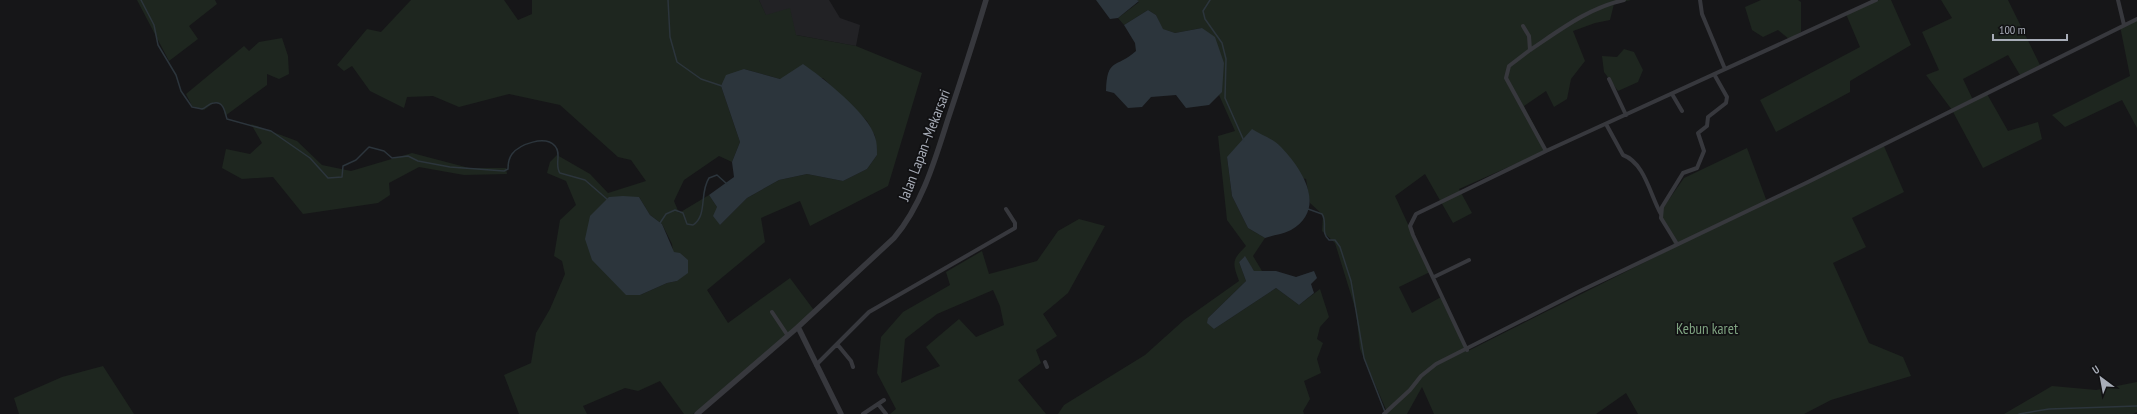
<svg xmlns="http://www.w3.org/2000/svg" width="2137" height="414" viewBox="0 0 2137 414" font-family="'PT Sans Narrow',sans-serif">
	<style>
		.built { fill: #222225 }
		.green { fill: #1e261f; fill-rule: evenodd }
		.water { fill: #2c353c }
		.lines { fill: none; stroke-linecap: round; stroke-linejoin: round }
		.stream { stroke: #2c353c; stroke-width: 1.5 }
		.minor { stroke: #37383d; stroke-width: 4 }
		.tertiary { stroke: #37383d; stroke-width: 5.5 }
		.labels { text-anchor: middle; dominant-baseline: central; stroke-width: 3.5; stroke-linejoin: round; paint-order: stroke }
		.street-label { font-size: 15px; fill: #a8adb8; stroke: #111113 }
		.park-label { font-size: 15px; fill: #7fa381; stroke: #111113 }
	</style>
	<rect width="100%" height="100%" fill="#161618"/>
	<!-- built -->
	<path class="built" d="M759 0H829L840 18 860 25 856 46 796 35 766 16Z"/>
	<!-- green -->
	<path class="green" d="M137 0H215L217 4 189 26 198 39 169 61Z
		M411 0H504L518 20 532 14V0H759L766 15 790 8 796 35 856 46 922 73 888 186 810 226 800 201 761 218 765 242 707 290 728 323 790 278 816 313 718 396 693 414H684L660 381 638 391 625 388 583 406 587 414H519L504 375 531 363 536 333 550 309 565 274 562 261 554 256 560 220 576 205 566 181 547 173 550 162 557 155 590 174 608 193 646 181 631 160 618 157 560 105 509 94 459 107 433 96 407 97 404 108 370 91 352 66 344 71 337 65 367 29 381 32ZM744 69 780 79 823 78 867 121 875 136 877 155 867 169 843 181 807 174 779 180 747 198 720 225 717 207 709 195 679 213 674 201 684 180 719 156 732 162 740 142 721 86ZM639 197 650 215 662 224 672 244 677 281 667 283 640 295Z
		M1137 0H1631L1614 4 1610 20 1595 23 1573 31 1585 61 1571 79 1567 99 1554 107 1546 91 1524 106 1547 150 1459 189 1472 213 1453 223 1425 174 1395 196 1430 272 1399 287 1412 313 1443 296 1466 352 1675 247 1660 212 1684 178 1747 148 1767 202 1883 144 1904 192 1852 218 1866 247 1833 263 1869 343 1903 357 1911 376 1831 400 1804 414H1638L1626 393 1596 414H1434L1422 387 1407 414H1384L1387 412 1360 349 1356 311 1335 243 1322 231 1323 215 1310 203 1306 179 1227 157 1232 196 1248 228 1265 238 1253 256 1262 271H1254L1244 257 1239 262 1246 281 1208 318 1214 329 1276 288 1299 305 1320 289 1329 317 1320 327 1317 339 1323 343 1317 359 1321 373 1304 381 1310 399 1303 411 1304 414H1058L1064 405 1145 355 1184 320 1239 281C1232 262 1232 260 1246 246L1227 220 1218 136 1235 131 1219 95 1222 91 1202 28 1175 33 1162 29 1156 15 1148 10 1124 25 1118 18 1139 2Z
		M1761 0H1798L1801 2V32L1789 39 1778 30 1763 37 1752 30 1745 7Z
		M1879 0H1891L1911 45 1850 81V92L1776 132 1760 100 1860 47 1846 14Z
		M1941 0H2008L2040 65 2020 75 2008 55 1963 79 1973 100 1987 94 2008 131 2038 122 2042 139 1983 168 1952 110 1926 75 1939 70 1922 32 1952 18Z
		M2137 18V128L2122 100 2065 127 2052 115 2130 76 2120 26Z
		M282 38 288 56 289 74 279 79 267 74V85L225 116 223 106 215 102 204 110 192 106 186 94 244 46 249 51 259 42Z
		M1624 49 1634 52 1643 70 1638 82 1618 91 1604 72 1602 56 1617 57Z
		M251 124 297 141 322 165 351 171 412 153 469 168H506L507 174 464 175 419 167 389 183 390 195 378 203 303 214 273 177 242 179 222 168 226 149 250 154 262 143Z
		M1079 219 1105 226 1068 293 1043 314 1057 336 1036 350 1041 363 1018 380 1046 414H890L896 409 877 373 881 337 903 312 950 285 946 272 982 251 989 274 1037 261 1058 231ZM993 290 1000 306 1004 325 976 337 959 319 926 347 940 366 901 383 905 339 937 314Z
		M103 366 134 414H19L14 398 62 377Z
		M2137 382V412L2133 414H2004L2052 386 2096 390Z"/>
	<!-- water -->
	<path class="water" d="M1096 0H1137L1139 1 1118 18 1110 19Z
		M1148 10 1156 15 1163 29 1175 33 1202 28 1215 37 1224 63 1222 92 1209 105 1186 108 1176 95 1151 97 1142 107 1128 108 1114 93 1106 91C1107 57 1116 69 1136 51L1135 43 1124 25Z
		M803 64C822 77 869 114 875 137 877 142 877 149 877 155L867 169 843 181 807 174 779 180 747 198 720 225 713 216 717 207 709 195 734 177 732 162 740 142 721 86 726 75 744 69 780 79Z
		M1252 129C1261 135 1274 139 1281 147 1302 169 1328 208 1291 230 1284 234 1273 235 1265 238L1248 228 1232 196 1227 157Z
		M623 196 639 197 650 215 662 224 674 252 680 253 688 260V273L677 281 667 283 640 295H626L592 260 585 239 590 216 609 197Z
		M1245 256 1254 271H1276L1296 277 1314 271 1317 278 1311 284 1314 293 1299 305 1276 288 1214 329 1207 323 1208 318 1246 281 1239 262Z"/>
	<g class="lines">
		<!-- stream -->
		<path class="stream" d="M141 0 154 25 158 45 176 75 181 91 192 107 202 109C206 108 209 103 214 103 224 101 225 113 227 119L271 131 310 158 328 178 342 177 343 166 356 160 369 147 384 151 392 158 408 156 418 161 450 167 504 171 508 169C508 163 509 158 512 154 520 144 545 135 555 146 562 154 554 165 560 173L585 180 608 200
			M668 0 670 37 677 62 701 79 722 86
			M1210 0 1203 11 1205 19 1222 43 1226 59 1225 98 1244 141
			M1308 209 1322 214C1328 223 1320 232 1329 240H1335L1340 247 1351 281 1364 358 1385 412
			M660 223 666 214 675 210 683 213 687 224 693 225C708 215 699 193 709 178L717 175 727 184
			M2019 414 2049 409 2137 406"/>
		<!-- minor -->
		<path class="minor" d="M1700 0 1702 14 1725 69
			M2118 0 2124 25
			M1523 26 1529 36 1530 50 1509 66 1506 78 1546 151
			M1530 50C1560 30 1588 8 1624 0
			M1609 79 1626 115
			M1672 94 1682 111
			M1606 124 1623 155C1645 163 1650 195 1661 214
			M1677 244 1661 218 1662 207 1683 173 1697 168 1704 151 1698 133 1707 126 1708 117 1726 103 1727 97 1714 74
			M1434 277 1469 260
			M772 312 788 336
			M837 344 851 361 853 367
			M1467 350 1413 235 1410 226 1416 214 1546 151 1876 0
			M1045 362 1047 367
			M816 365 869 312 1015 228V223L1006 209
			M878 404 886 414
			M863 414 884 400
			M1384 414 1410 390 1421 376 1436 364 1580 291 1808 182 2137 19"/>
		<!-- tertiary -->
		<path class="tertiary" d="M798 327 894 238C922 205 935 160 948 119 961 80 974 40 986 0
			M697 414 798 327 841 414"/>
	</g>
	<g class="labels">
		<!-- street labels -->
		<g class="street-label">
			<text transform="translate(924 145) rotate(-69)">Jalan Lapan–Mekarsari</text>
		</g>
		<!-- park labels -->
		<g class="park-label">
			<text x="1707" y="328">Kebun karet</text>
		</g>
	</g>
	<!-- north arrow -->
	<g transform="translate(2101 378) rotate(328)" stroke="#111113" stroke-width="3" paint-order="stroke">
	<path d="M0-3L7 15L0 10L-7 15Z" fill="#a8adb8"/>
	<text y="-6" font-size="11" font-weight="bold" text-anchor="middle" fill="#a8adb8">U</text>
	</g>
	<!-- scale -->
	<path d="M1993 34v6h74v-6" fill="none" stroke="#a8adb8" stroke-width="2"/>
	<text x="1999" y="34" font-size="12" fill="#a8adb8" stroke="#111113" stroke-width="3" paint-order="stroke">100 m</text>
</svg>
